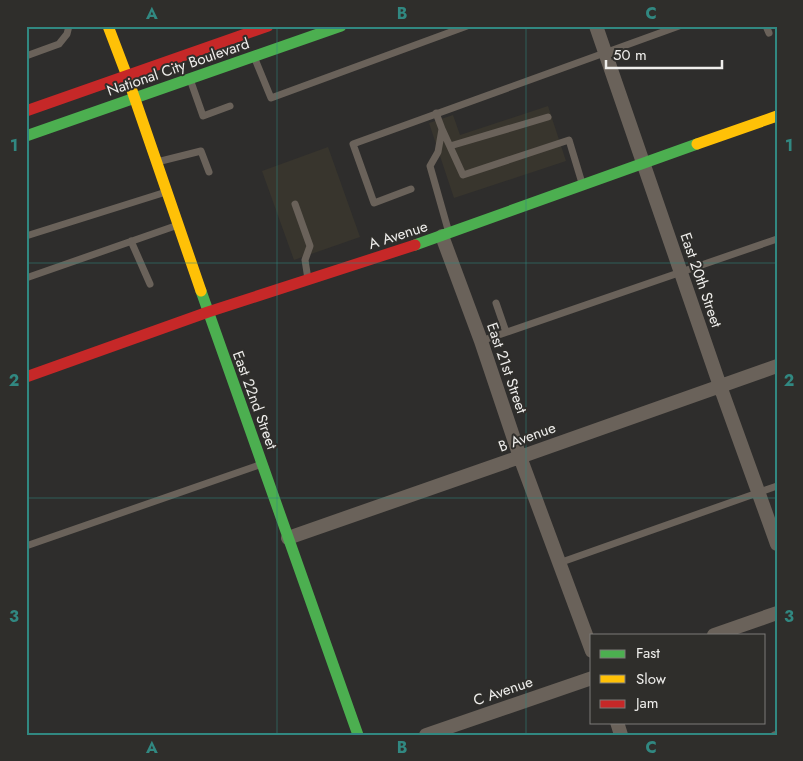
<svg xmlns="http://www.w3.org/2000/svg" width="803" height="761" viewBox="0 0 803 761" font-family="Jost,sans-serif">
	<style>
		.built { fill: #38352d }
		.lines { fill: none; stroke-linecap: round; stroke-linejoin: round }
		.lane { stroke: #6a625a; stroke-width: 7 }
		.street { stroke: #6a625a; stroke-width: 14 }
		.fast { stroke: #4caf50; stroke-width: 11 }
		.slow { stroke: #ffc107; stroke-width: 11 }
		.jam { stroke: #c62828; stroke-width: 11 }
		.grid { fill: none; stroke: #318881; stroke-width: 1; stroke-opacity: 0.55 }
		.labels { text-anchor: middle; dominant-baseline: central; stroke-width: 4; stroke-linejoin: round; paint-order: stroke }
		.street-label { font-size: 15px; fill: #efeeec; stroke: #2f2e2b }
		.neatline { fill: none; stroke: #318881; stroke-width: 2 }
		.grid-label { font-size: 16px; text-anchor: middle; font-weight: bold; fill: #318881 }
	</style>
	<rect width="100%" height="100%" fill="#2e2d2c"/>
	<!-- built -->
	<path class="built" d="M548 106 566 161 454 198 429 123 453 115 460 135Z
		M328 147 360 237 294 260 262 171Z"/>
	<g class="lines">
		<!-- lane -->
		<path class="lane" d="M766 26 769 33
			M26 56 59 44 67 34 69 26
			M255 59 271 98 467 26
			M191 82 203 116 230 106
			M436 113 442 129 438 152 430 166 449 233
			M442 129 463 175 569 140 582 183
			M450 146 548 117
			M157 162 201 151 209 172
			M411 189 374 203 353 144 679 26
			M295 204 310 246 305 260 308 279
			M26 236 166 192
			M131 241 150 284
			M26 278 178 225
			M496 303 506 332
			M481 341 777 239
			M26 546 262 464
			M559 563 777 486
			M774 735 777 734"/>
		<!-- street -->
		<path class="street" d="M596 26 720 386 777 544
			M442 236 481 341 520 457 592 651
			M288 538 520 457 777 366
			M714 635 777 613
			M617 722 621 735
			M426 735 592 678"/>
		<!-- fast -->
		<path class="fast" d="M26 136 341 26
			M415 245 697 144
			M201 291 358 735"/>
		<!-- slow -->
		<path class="slow" d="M108 26 127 76 201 291
			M697 144 777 116"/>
		<!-- jam -->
		<path class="jam" d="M26 111 268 26
			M26 377 208 312 415 245"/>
	</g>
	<!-- grid -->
	<path class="grid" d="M277 26V735M526 26V735M26 263H777M26 498H777"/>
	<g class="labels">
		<!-- street labels -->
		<g class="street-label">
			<text transform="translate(178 67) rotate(-19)">National City Boulevard</text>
			<text transform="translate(398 235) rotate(-18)">A Avenue</text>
			<text transform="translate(701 280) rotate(71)">East 20th Street</text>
			<text transform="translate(507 368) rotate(71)">East 21st Street</text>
			<text transform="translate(255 400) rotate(70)">East 22nd Street</text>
			<text transform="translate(527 437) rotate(-20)">B Avenue</text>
			<text transform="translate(503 691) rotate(-19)">C Avenue</text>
		</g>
	</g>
	<!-- border -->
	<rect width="803" height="761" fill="none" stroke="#2f2e2b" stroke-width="55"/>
	<!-- legend -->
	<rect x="590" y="634" width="175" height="90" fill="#2f2e2b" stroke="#7c7b78"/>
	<rect x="600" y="650" width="25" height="8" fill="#4caf50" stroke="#7c7b78"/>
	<text x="636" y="658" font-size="15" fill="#efeeec">Fast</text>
	<rect x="600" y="675" width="25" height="8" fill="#ffc107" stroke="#7c7b78"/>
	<text x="636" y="684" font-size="15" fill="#efeeec">Slow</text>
	<rect x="600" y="700" width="25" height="8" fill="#c62828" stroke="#7c7b78"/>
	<text x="636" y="708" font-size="15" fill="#efeeec">Jam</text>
	<!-- scale -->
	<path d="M606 60v8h116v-8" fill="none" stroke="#efeeec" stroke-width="2.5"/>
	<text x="613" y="60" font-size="15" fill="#efeeec" stroke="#2f2e2b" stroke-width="4" paint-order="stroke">50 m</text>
	<rect x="28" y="28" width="748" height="706" class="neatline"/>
	<g class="grid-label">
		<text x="152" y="19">A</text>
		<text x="402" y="19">B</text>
		<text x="651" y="19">C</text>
		<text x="14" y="151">1</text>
		<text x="789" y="151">1</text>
		<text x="14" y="386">2</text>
		<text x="789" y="386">2</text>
		<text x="14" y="622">3</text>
		<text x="789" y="622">3</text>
		<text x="152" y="753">A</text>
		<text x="402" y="753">B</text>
		<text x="651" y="753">C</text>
	</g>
</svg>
